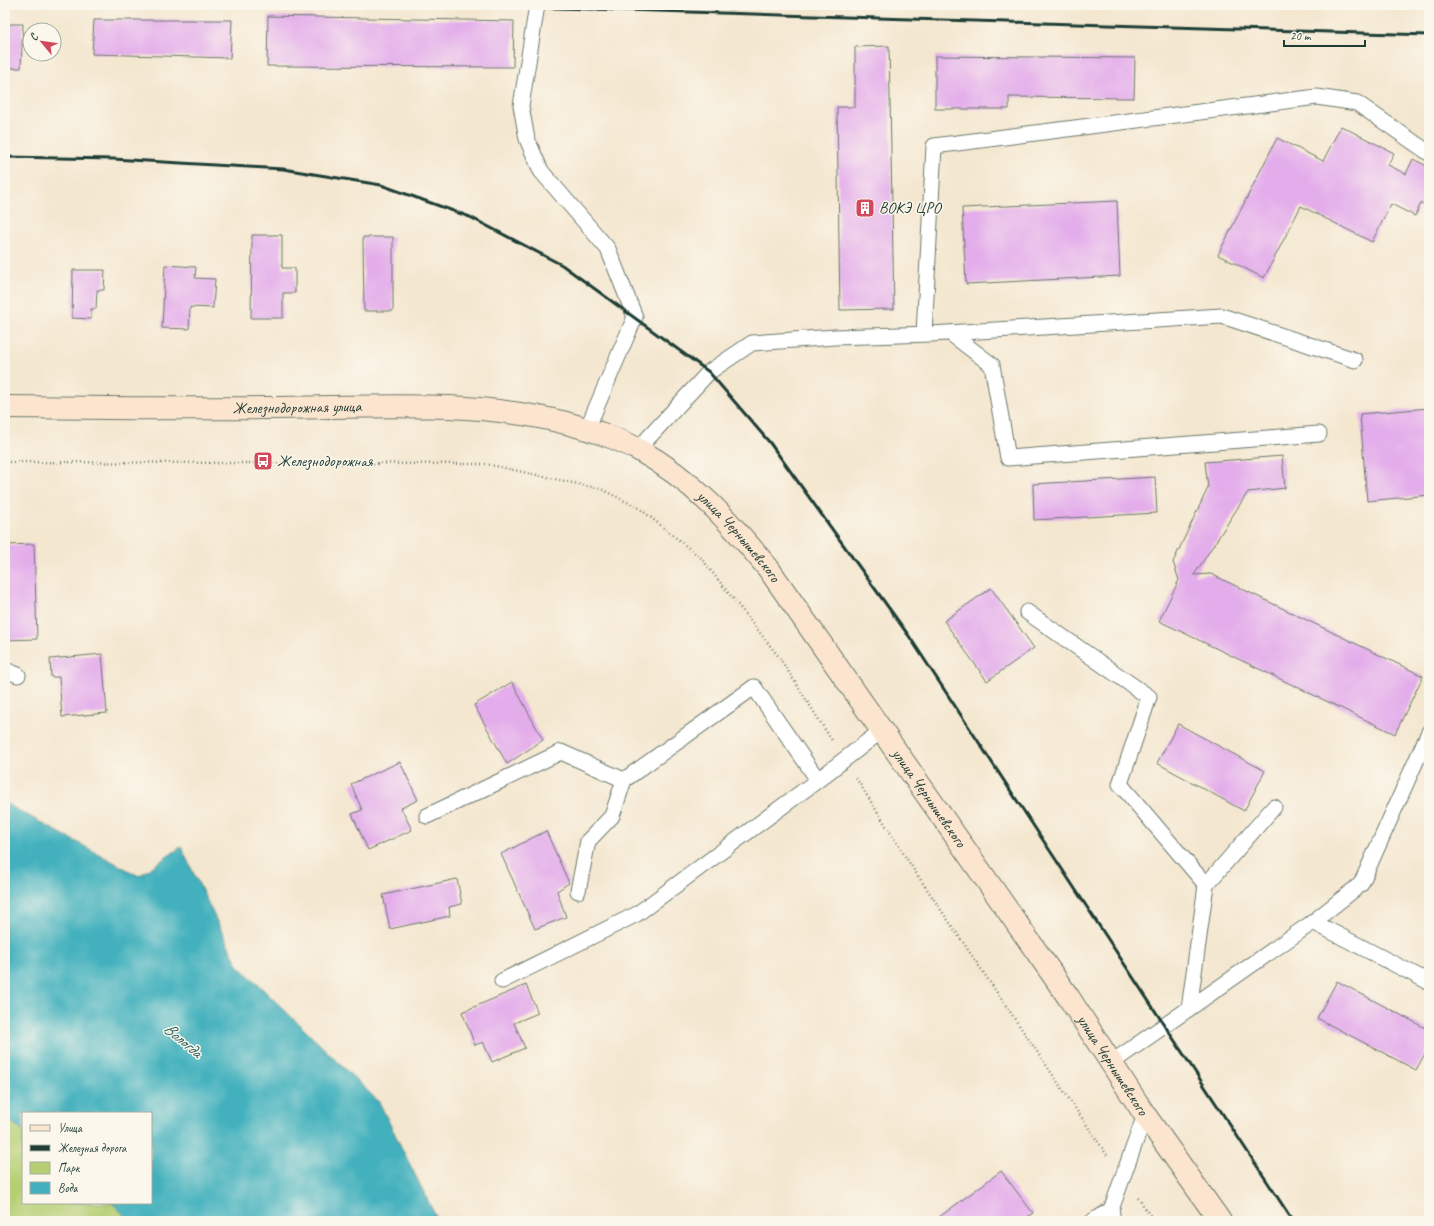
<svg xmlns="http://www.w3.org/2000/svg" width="1434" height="1226" viewBox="0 0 1434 1226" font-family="Caveat,sans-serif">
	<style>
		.green { fill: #b6cf75; stroke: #6a8654 }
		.water { fill: #42b1bd; stroke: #307778 }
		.building { fill: #e3aceb }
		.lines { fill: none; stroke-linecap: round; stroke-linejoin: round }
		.lane-casing { stroke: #6a786b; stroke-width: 17 }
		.secondary-casing { stroke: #6a786b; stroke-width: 24 }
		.path { stroke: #6a786b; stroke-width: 2.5; stroke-dasharray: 1 3; stroke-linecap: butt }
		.lane { stroke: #fff; stroke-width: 15 }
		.secondary { stroke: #fce5cf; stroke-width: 22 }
		.rail { stroke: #1f3d34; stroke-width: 3 }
		.labels { text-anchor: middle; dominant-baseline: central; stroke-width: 3; stroke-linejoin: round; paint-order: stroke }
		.poi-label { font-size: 16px; fill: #1f3d34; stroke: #fbf7ec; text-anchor: start }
		.street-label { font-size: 16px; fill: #1f3d34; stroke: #fbf7ec }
		.water-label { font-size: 17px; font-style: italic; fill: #2a605d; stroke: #fbf7ec }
	</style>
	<rect width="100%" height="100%" fill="#fbf7ec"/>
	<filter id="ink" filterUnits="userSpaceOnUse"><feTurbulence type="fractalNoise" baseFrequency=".025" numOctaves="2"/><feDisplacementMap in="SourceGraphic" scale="8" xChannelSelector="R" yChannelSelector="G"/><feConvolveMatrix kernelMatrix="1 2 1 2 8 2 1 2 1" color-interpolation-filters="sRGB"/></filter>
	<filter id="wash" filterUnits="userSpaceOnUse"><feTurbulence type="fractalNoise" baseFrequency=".012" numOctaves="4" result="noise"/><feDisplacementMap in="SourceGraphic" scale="16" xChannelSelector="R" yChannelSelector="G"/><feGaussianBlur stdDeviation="0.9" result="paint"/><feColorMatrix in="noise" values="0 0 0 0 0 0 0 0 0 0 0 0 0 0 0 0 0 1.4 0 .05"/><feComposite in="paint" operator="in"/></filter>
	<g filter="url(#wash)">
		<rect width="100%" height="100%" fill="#f4e7d0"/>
		<!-- green -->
		<path class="green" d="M5 1117 23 1131V1203H112L130 1221H5Z"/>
		<!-- water -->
		<path class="water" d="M5 803 139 876 181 847 238 965 379 1102 438 1221H130L112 1203H151V1113H23V1131L5 1117Z"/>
		<g id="blocks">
			<!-- building -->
			<path class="building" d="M268 16 514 21 513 67 267 66Z
				M94 20H232L230 58 92 54Z
				M5 24H23L21 68H5Z
				M889 46 894 309 840 310 837 107H855V47Z
				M935 56 1135 58 1134 98 1009 97V109H935Z
				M1341 126 1394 153 1388 165 1406 174 1413 159 1429 167V188L1425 196 1429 198 1425 205 1421 203 1415 216 1391 204 1372 242 1301 206 1264 278 1218 255 1277 138 1323 161Z
				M1117 201 1120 276 966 284 962 208Z
				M252 235H282V268H295V293H283V318H251Z
				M363 237H393V311H364Z
				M165 265 196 267 195 278 215 279 213 308 190 307 189 329 162 328Z
				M73 270H105L104 290H97L96 309H91V319L72 318Z
				M1429 408V495L1367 501 1360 414Z
				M1282 456 1285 488 1248 492 1194 575 1211 574 1423 676 1395 734 1159 621 1179 580 1173 562 1208 488 1205 462Z
				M1155 477 1157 513 1034 520 1033 484Z
				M34 544 37 639 5 640V545Z
				M991 588 1034 648 987 681 944 621Z
				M102 654 107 713 62 717 59 677H51L50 659Z
				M512 682 543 740 507 764 474 705Z
				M1178 724 1265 771 1244 811 1157 763Z
				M400 762 418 800 401 808 412 830 368 850 352 814 362 810 351 784Z
				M546 831 569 883 557 891 566 917 535 929 501 854Z
				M457 879 462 904 449 907 450 916 390 929 383 895Z
				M1337 981 1429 1030V1046L1416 1070 1317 1018Z
				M526 985 538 1013 514 1023 525 1048 492 1062 483 1042 475 1045 462 1012Z
				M1001 1171 1033 1213 1021 1221H934Z"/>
		</g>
	</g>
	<g filter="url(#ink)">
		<use href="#blocks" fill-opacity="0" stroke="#6a786b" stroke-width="1"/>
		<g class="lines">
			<defs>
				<path id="lane" d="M537 5 521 106 527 139 541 171 608 249 635 317 587 429
					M950 333 992 365 1008 458 1319 434
					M924 334 934 146 1317 97 1357 103 1429 153
					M638 449 709 372 752 343 835 337 931 334 1222 316 1355 360
					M1027 612 1149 697 1120 784 1206 885
					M5 670 18 675
					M427 816 561 752 624 780 754 687 818 780 881 731
					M578 891 588 841 612 816 624 780
					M1313 922 1361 884 1429 732
					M502 981 637 914 818 780
					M1189 1009 1206 885 1274 807
					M1111 1063 1313 922 1429 982
					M1093 1221 1111 1210 1112 1214
					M1107 1221 1145 1115"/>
				<g id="secondary">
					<path id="s1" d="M5 407C91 408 177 409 264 408 364 408 467 398 566 423 591 430 616 437 639 450 693 480 729 521 768 568L1069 998 1145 1115 1220 1221"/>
				</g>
			</defs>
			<!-- lane casing -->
			<use href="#lane" class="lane-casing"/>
			<!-- secondary casing -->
			<use href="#secondary" class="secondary-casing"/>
			<!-- path -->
			<path class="path" d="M5 462 486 464 601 489 639 508 701 558 779 657 833 742
				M856 778 912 867 1107 1155
				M1138 1198 1154 1221"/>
			<!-- lane -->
			<use href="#lane" class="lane"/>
			<!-- secondary -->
			<use href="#secondary" class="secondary"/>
			<!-- rail -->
			<path class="rail" d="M463 5 1429 35
				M5 157 113 159 283 169 381 185 470 217 562 265 709 372 770 443 909 636 1293 1221"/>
		</g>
	</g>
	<!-- icons -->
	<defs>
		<symbol id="building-square" viewBox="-11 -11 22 22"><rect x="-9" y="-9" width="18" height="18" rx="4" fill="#d1495b" stroke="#fbf7ec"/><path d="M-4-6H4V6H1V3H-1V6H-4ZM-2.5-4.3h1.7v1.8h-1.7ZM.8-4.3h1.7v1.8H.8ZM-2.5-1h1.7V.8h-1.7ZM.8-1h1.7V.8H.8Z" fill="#fff"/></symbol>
		<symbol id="bus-square" viewBox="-11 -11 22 22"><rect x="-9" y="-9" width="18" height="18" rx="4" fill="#d1495b" stroke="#fbf7ec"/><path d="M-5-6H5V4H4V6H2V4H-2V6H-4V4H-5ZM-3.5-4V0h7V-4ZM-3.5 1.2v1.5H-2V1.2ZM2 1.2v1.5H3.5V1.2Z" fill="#fff"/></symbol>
	</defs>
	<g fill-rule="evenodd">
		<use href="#building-square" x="854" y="197" width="22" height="22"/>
		<use href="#bus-square" x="252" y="450" width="22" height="22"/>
	</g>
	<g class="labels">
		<!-- poi labels -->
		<g class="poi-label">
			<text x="879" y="208">ВОКЭ ЦРО</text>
			<text x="277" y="461">Железнодорожная</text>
		</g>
		<!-- street labels -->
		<g class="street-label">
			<text stroke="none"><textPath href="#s1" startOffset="292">Железнодорожная улица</textPath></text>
			<text stroke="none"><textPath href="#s1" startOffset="773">улица Чернышевского</textPath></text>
			<text stroke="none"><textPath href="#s1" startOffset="1097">улица Чернышевского</textPath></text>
			<text stroke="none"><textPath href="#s1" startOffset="1421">улица Чернышевского</textPath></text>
		</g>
		<!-- water labels -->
		<g class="water-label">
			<text transform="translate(183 1040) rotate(40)">Вологда</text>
		</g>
	</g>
	<!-- margin -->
	<rect width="1434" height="1226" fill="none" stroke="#fbf7ec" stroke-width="20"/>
	<!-- legend -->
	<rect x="22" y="1112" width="130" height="92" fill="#fbf7ec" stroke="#a3ada2"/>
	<rect x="30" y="1125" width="20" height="6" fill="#fce5cf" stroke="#a3ada2"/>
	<text x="58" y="1132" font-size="12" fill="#1f3d34">Улица</text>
	<rect x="30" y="1145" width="20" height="6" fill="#1f3d34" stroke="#a3ada2"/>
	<text x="58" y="1152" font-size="12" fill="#1f3d34">Железная дорога</text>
	<rect x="30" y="1162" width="20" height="12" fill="#b6cf75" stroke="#a3ada2"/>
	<text x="58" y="1172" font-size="12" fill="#1f3d34">Парк</text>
	<rect x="30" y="1182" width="20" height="12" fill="#42b1bd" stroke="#a3ada2"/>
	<text x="58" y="1192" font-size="12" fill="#1f3d34">Вода</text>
	<!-- north arrow -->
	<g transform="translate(42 42) rotate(299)"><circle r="19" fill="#fbf7ec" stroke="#a3ada2"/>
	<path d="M0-3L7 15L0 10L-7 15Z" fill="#d1495b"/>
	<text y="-6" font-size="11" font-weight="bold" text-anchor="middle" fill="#1f3d34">С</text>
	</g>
	<!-- scale -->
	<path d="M1284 40v6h81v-6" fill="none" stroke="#1f3d34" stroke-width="2"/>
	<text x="1290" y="40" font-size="12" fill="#1f3d34" stroke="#fbf7ec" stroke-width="3" paint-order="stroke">20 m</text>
</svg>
